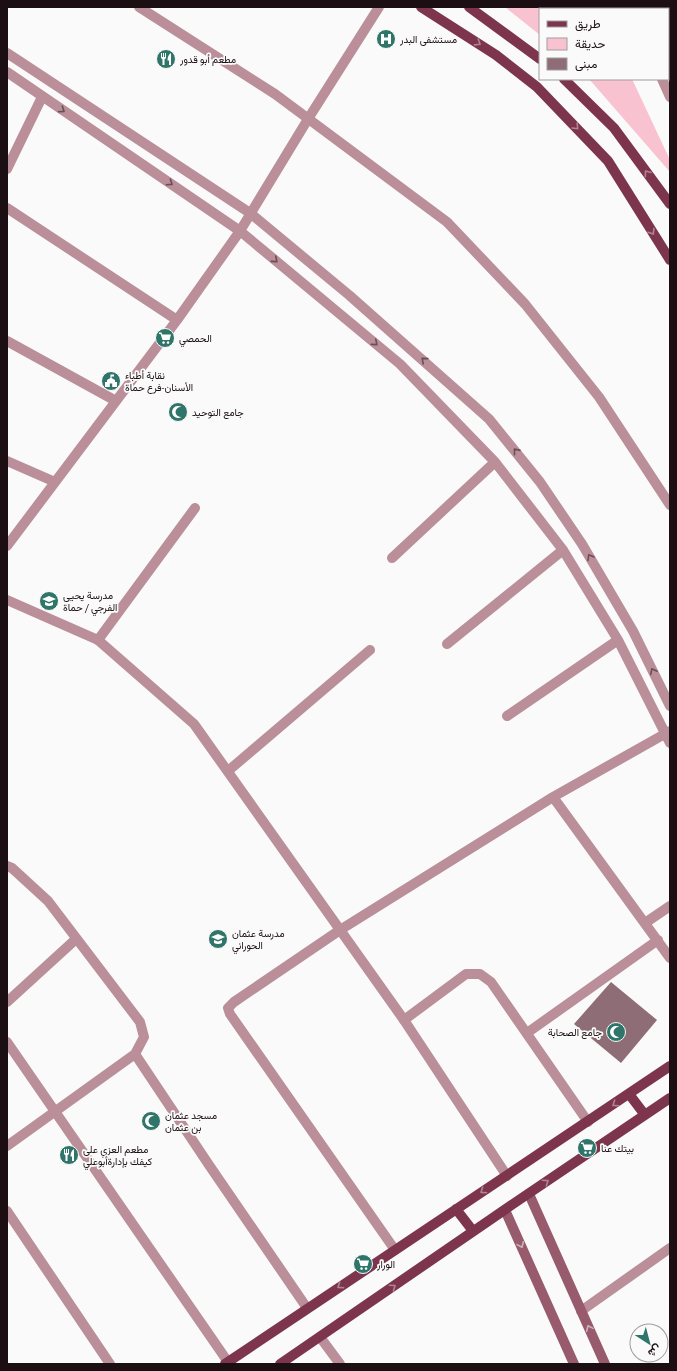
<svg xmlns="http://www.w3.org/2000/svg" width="677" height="1371" viewBox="0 0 677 1371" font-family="Ubuntu,Vazirmatn,sans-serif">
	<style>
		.green { fill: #f9c2d1 }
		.building { fill: #8e6d76 }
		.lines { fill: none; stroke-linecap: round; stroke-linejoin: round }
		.minor { stroke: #ba8f9a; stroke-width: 10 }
		.tertiary { stroke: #ba8f9a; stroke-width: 10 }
		.secondary { stroke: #975b6d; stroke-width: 10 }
		.primary { stroke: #7d354e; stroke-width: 10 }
		.oneway { stroke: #af8493 }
		.oneway2 { stroke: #6b4f56 }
		.oneway3 { stroke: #cdb2bb }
		.labels { text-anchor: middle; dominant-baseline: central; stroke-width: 3.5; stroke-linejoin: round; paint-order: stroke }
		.poi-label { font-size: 10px; fill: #1c0f13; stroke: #fafafa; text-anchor: start }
	</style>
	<rect width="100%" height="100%" fill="#fafafa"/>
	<!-- green -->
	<path class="green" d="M505 7H603L604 9H540V35Z
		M589 79H632L670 160V172Z"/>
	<!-- building -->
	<path class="building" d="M611 982 657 1020 621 1063 574 1024Z"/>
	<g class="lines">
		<!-- minor -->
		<path class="minor" d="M139 7 275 94 447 222 525 304 599 397 670 505
			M630 7 631 9
			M7 53 250 213 349 295 489 419 540 482 582 544 633 631 670 706
			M7 72 240 231 400 364 495 462 563 550 618 640 670 743
			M662 79 670 97
			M7 169 42 97
			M7 208 177 320
			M7 341 116 401
			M7 461 55 482
			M7 546 177 320 240 231 308 119 379 7
			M392 558 495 462
			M98 640 195 508
			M447 644 563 550
			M507 716 618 640
			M228 771 370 650
			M553 797 670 958
			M7 866 12 868 48 901 140 1022 144 1037 135 1054 7 1146
			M645 923 670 906
			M7 1002 76 939
			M404 1020 466 974H480L491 982 588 1122
			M527 1033 658 940
			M7 1042 228 1362
			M135 1054 209 1165 307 1308
			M7 1211 110 1364
			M395 1250 230 1014 228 1008 234 1002 340 930 553 797 670 731
			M581 1311 670 1248
			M320 1337 340 1364"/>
		<!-- tertiary -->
		<path class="tertiary" d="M7 600 98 640 194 724 404 1020 507 1176"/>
		<!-- secondary -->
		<path class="secondary" d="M529 1194 605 1364
			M505 1210 574 1364"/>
		<!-- primary -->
		<path class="primary" d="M421 7 496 55 537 87 608 161 670 260
			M469 7 540 59
			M564 79 614 128 670 204
			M629 1094 645 1115
			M456 1209 473 1231
			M225 1364 670 1066
			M280 1364 513 1204 670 1098"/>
	</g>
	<!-- one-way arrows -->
	<defs><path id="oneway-chevron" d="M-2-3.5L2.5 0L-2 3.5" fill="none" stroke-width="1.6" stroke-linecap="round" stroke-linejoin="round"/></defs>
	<g class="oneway">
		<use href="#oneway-chevron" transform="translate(478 43) rotate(32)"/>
		<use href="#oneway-chevron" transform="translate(576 127) rotate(46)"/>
		<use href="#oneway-chevron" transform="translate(647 173) rotate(-126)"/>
		<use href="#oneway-chevron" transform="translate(652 232) rotate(58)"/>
		<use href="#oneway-chevron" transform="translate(615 1104) rotate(146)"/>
		<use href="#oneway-chevron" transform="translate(546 1182) rotate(-34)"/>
		<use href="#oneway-chevron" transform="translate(483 1191) rotate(146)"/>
		<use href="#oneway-chevron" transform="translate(340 1286) rotate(146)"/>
		<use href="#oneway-chevron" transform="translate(393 1287) rotate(-35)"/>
	</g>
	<g class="oneway2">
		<use href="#oneway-chevron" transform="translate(62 110) rotate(34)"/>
		<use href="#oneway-chevron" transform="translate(170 183) rotate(34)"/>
		<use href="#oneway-chevron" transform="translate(275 260) rotate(40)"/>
		<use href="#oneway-chevron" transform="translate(375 343) rotate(40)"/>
		<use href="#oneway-chevron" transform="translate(424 360) rotate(-139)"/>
		<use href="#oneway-chevron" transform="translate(516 451) rotate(-129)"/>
		<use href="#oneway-chevron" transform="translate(590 557) rotate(-121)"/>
		<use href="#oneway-chevron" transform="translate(653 671) rotate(-116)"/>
	</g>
	<g class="oneway3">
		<use href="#oneway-chevron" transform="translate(521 1245) rotate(66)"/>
		<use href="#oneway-chevron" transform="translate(589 1328) rotate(-114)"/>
	</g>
	<!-- icons -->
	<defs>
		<symbol id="hospital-disc" viewBox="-11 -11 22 22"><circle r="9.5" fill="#307569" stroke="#fafafa"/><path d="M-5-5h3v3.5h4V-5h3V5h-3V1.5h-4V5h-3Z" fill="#fff"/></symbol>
		<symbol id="restaurant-disc" viewBox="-11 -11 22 22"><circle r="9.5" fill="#307569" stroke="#fafafa"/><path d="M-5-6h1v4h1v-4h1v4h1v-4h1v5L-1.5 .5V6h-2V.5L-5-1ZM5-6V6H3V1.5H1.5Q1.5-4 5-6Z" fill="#fff"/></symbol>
		<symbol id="supermarket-disc" viewBox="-11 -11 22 22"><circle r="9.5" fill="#307569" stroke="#fafafa"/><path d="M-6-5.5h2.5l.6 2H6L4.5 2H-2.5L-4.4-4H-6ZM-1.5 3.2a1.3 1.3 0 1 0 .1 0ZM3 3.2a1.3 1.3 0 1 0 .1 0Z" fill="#fff"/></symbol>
		<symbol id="civic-disc" viewBox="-11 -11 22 22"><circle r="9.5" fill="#307569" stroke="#fafafa"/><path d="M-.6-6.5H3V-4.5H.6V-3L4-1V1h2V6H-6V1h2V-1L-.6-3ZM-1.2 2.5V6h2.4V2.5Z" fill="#fff"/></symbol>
		<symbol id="mosque-disc" viewBox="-11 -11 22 22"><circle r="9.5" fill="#307569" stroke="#fafafa"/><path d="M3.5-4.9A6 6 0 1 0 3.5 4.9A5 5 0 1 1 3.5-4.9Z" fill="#fff"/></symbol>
		<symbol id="school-disc" viewBox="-11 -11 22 22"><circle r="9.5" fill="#307569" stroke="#fafafa"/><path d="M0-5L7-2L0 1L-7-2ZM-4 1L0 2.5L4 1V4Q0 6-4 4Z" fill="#fff"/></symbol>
	</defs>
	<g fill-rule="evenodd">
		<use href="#hospital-disc" x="375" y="28" width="22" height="22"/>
		<use href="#restaurant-disc" x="155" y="48" width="22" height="22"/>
		<use href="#supermarket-disc" x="154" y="327" width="22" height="22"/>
		<use href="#civic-disc" x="100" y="370" width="22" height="22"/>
		<use href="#mosque-disc" x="167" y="401" width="22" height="22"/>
		<use href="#school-disc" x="38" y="590" width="22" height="22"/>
		<use href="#school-disc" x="207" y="928" width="22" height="22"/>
		<use href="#mosque-disc" x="605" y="1021" width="22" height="22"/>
		<use href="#mosque-disc" x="140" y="1110" width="22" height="22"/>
		<use href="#supermarket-disc" x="576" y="1137" width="22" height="22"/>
		<use href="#restaurant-disc" x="58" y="1144" width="22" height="22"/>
		<use href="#supermarket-disc" x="352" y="1253" width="22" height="22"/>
	</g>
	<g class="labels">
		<!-- poi labels -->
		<g class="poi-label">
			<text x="400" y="39">مستشفى البدر</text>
			<text x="180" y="59">مطعم أبو قدور</text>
			<text x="179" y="338">الحمصي</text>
			<text x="125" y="375">نقابة أطباء<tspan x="125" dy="12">الأسنان-فرع حماة</tspan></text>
			<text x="192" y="412">جامع التوحيد</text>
			<text x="63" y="595">مدرسة يحيى<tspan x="63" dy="12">الفرجي / حماة</tspan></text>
			<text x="232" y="933">مدرسة عثمان<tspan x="232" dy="12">الحوراني</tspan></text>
			<text x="602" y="1032" text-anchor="end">جامع الصحابة</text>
			<text x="165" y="1115">مسجد عثمان<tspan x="165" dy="12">بن عثمان</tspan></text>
			<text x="601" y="1148">بيتك عنا</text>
			<text x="83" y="1149">مطعم العزي على<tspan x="83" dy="12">كيفك بإدارةأبوعلي</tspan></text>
			<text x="377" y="1264">الورار</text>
		</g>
	</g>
	<!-- border -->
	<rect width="677" height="1371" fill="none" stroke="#1c0f13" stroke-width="16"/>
	<!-- legend -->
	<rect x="539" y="8" width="130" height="72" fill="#fafafa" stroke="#a19c9e"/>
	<rect x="547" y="21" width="20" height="6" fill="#7d354e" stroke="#a19c9e"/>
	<text x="575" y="28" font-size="12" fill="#1c0f13">طريق</text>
	<rect x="547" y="38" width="20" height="12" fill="#f9c2d1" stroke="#a19c9e"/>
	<text x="575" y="48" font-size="12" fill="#1c0f13">حديقة</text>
	<rect x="547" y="58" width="20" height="12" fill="#8e6d76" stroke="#a19c9e"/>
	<text x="575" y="68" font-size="12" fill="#1c0f13">مبنى</text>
	<!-- north arrow -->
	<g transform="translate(649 1343) rotate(144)"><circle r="19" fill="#fafafa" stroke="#a19c9e"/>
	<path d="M0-3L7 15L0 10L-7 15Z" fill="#307569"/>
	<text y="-6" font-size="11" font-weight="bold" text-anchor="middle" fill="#1c0f13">ش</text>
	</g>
</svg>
